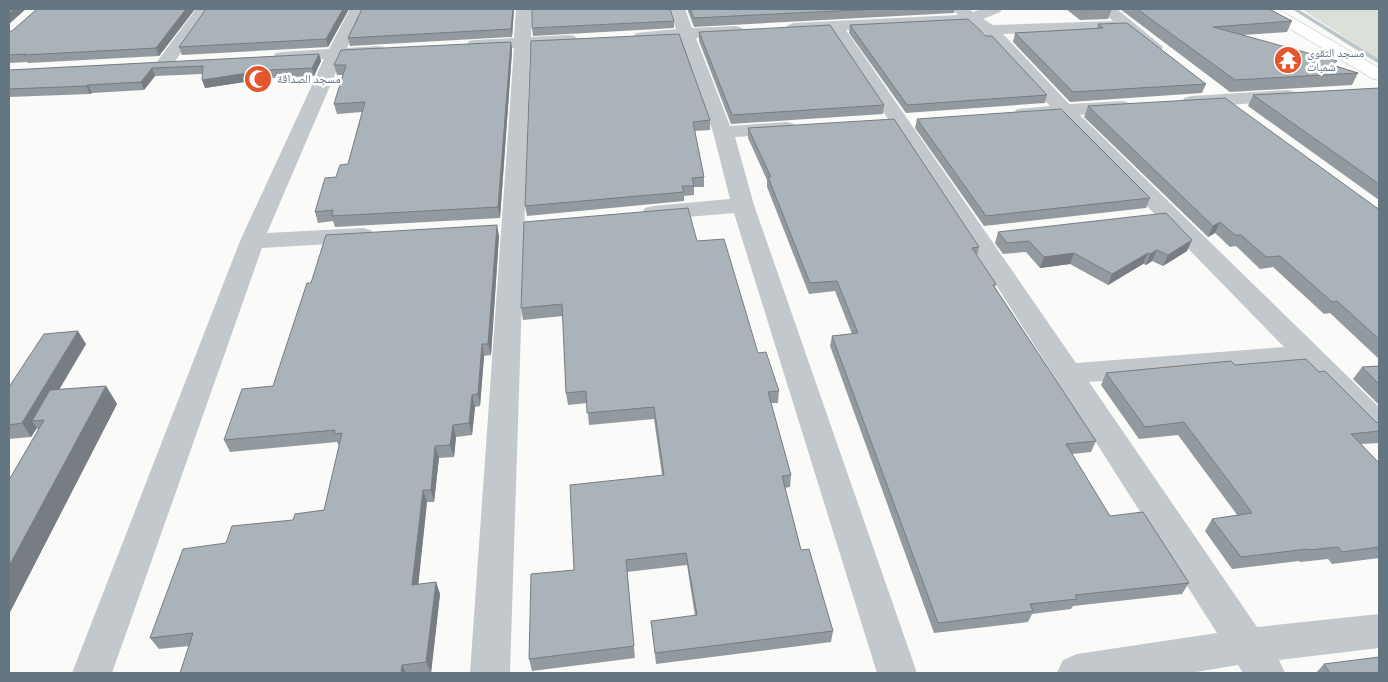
<svg xmlns="http://www.w3.org/2000/svg" width="1388" height="682" viewBox="0 0 1388 682" font-family="'Roboto Condensed','Noto Naskh Arabic',sans-serif">
	<style>
		.green { fill: #dadfd7 }
		.lines { fill: none; stroke-linecap: round; stroke-linejoin: round }
		.stream { fill: #bbc7cb; fill-rule: evenodd }
		.secondary-casing { stroke: #b3babf; stroke-width: 1 }
		.street { fill: #c3c8cc; fill-rule: evenodd }
		.secondary { fill: #fff; fill-rule: evenodd }
		.wall { fill: #929a9f }
		.shaded-wall { fill: #777d82 }
		.building { fill: #aab3b9; stroke: #777d82 }
		.labels { text-anchor: middle; dominant-baseline: central; stroke-width: 5; stroke-linejoin: round; paint-order: stroke }
		.far-poi-label { font-size: 12px; fill: #657683; stroke: #fff; text-anchor: start }
	</style>
	<rect width="100%" height="100%" fill="#fafaf8"/>
	<!-- green -->
	<path class="green" d="M1301 9H1379V59Z"/>
	<g class="lines">
		<!-- stream -->
		<path class="stream" d="M1292 9H1298L1379 59V64Z"/>
		<defs>
			<path id="secondary" d="M1259 9H1278L1379 68V80L1373 79 1262 12Z"/>
		</defs>
		<!-- secondary casing -->
		<use href="#secondary" class="secondary-casing"/>
		<!-- street -->
		<path class="street" d="M196 9H212L171 67 165 68 159 67 156 63Z
			M350 9H366L347 48 377 46 383 47 386 51 383 55 342 58 267 233 363 228 371 230 375 235 371 240 363 242 262 248 112 673H72L240 241 324 59 282 62 276 61 273 57 276 53 282 52 329 49Z
			M516 9H532L531 37 569 35 575 36 577 40 575 44 569 45 530 47 510 673H470L514 48 475 50 469 49 467 45 469 41 475 40 514 38Z
			M669 9H685L692 28 736 26 742 28 744 31 742 34 736 36 696 38 730 126 787 122 794 124 797 128 794 132 787 134 735 137 754 205 917 673H877L734 213 653 220 645 218 642 213 645 208 653 206 730 199 713 132 680 39 642 41 636 39 634 36 636 33 676 29Z
			M953 9H969L973 12 982 9H1003L1000 12 983 19 993 25 1113 21 1100 9H1117L1163 47 1161 51H1149L1124 30 1003 34 1069 104 1123 101 1130 103 1133 107 1130 111 1080 115 1379 407V436L1368 433 1301 364 1089 382 1257 627 1379 614V648L1279 660 1285 673H1243L1238 665 1190 673H1057L1063 660 1077 654 1217 633 965 236 830 31 794 33 788 31 786 28 788 25 794 23 958 15ZM967 24 984 33 1050 106 1017 109 1014 113 1017 117 1024 119 1060 117 1284 347 1076 363 846 30Z
			M1288 90 1295 92 1297 96 1295 100 1191 108 1184 106 1182 102 1184 98 1191 96Z"/>
		<!-- secondary -->
		<use href="#secondary" class="secondary"/>
	</g>
	<!-- wall -->
	<path class="wall" d="M37 9H195L159 56 28 63 27 62 9 63V31H12Z
		M349 9 328 47 182 55 179 47Z
		M362 9H514L512 37 350 46 348 38Z
		M688 9H955L954 13 694 27 688 11Z
		M1066 9H1112L1108 19 1080 20Z
		M1120 9H1269L1292 21 1287 32 1243 35 1358 73 1352 85 1230 92Z
		M674 21V28L533 36 532 28Z
		M1098 24 1206 84 1202 93 1070 102 1013 42 1015 33 1097 28Z
		M850 25 1047 95 1045 103 906 113 849 33Z
		M699 32 884 105 883 114 731 124 699 41Z
		M531 41 710 120V130L695 131 704 177V187H694V195L684 196V201L527 216 525 206Z
		M511 42 512 51 500 218 335 227 333 221 318 223 315 212 336 177 348 164 362 112 337 114 334 104 343 75H337L334 65Z
		M319 54 321 61 314 76 251 79V81L205 88 202 74 155 76 144 90 92 93 90 94 9 97V70Z
		M1379 88V200L1248 106 1253 95Z
		M1088 106 1379 209V359L1330 313 1324 314 1273 267 1260 269 1236 246 1230 247 1215 233 1208 237 1084 117Z
		M917 119 1150 198 1146 208 984 226 915 128Z
		M748 128 979 247 977 256 996 284 995 287 1096 441 1091 452 1072 454 1110 516 1189 583 1182 594 1073 606 1071 609 1032 614 1028 622 934 633 830 346 832 336 852 334 835 291 809 294 767 187V180L748 138Z
		M998 232 1192 240 1187 251 1163 266 1152 261 1146 265 1143 264 1108 285 1070 264 1040 268 1026 252 1003 254 995 243Z
		M499 236 491 355 484 356 480 406 475 407 472 435 456 437 454 457 439 458 434 502H427L418 584 436 582 440 594 431 673H180L189 646 159 649 150 638 226 543 324 510 339 446 337 442 230 452 224 440 273 386 311 283Z
		M697 241 779 391 778 403H771L791 475 790 487 785 488 801 550 833 631 831 642 656 664 651 621 695 616 687 565 627 572 635 658 532 671 529 659 574 570 662 475 654 419 589 425 587 403 568 405 566 393 563 316 523 320 521 308Z
		M86 344 59 390 106 386 117 404 9 614V480L38 430 37 428 31 437 9 439V387Z
		M1235 365 1319 372 1376 422 1379 423V443L1361 444 1379 463V558L1332 564 1328 559 1300 562 1299 561 1232 569 1205 531 1212 519 1237 515 1235 512 1178 435 1139 439 1101 385 1106 373Z
		M1379 366V405L1353 379 1362 367Z
		M1324 664 1379 673H1316Z"/>
	<!-- shaded-wall -->
	<path class="shaded-wall" d="M14 9H26L9 24V13Z
		M186 9H195L159 56 156 48Z
		M343 9H349L328 47 326 39Z
		M513 9H514L512 37 511 29Z
		M511 42 512 51 500 218 498 207Z
		M319 54 321 61 314 76 312 68Z
		M152 68 155 76 144 90 141 82Z
		M248 71 251 81 205 88 202 80Z
		M88 85 92 93 90 94 86 86Z
		M1220 222 1215 233 1208 237 1213 226Z
		M497 225 499 236 491 355 488 344Z
		M1192 240 1187 251 1163 266 1168 255Z
		M1157 250 1152 261 1146 265 1150 254Z
		M1074 253 1070 264 1040 268 1044 257Z
		M1148 253 1143 264 1108 285 1112 274Z
		M78 331 86 344 41 420 32 421 37 428 31 437 22 423Z
		M482 344 484 356 480 406 478 394Z
		M106 386 117 404 9 614V566Z
		M472 395 475 407 472 435 469 423Z
		M453 425 456 437 454 457 450 445Z
		M435 446 439 458 434 502 431 490Z
		M423 490 427 502 417 597 412 585Z
		M436 582 440 594 431 673 426 662Z
		M402 665 406 673H401Z"/>
	<!-- building -->
	<path class="building" d="M9 9H14L9 13Z
		M37 9H186L156 48 24 55 26 54 9 55V31H12Z
		M206 9H343L326 39 179 47Z
		M362 9H513L511 29 348 38Z
		M532 9H670L674 21 532 28Z
		M690 9H877L694 18Z
		M1082 9H1112L1083 10Z
		M1137 9H1269L1292 21 1213 27 1337 61 1332 65 1358 73 1235 80Z
		M968 19 986 36H992L1047 95 907 105 850 25Z
		M1127 23 1206 84 1073 92 1015 33 1103 28 1098 24Z
		M830 25 884 105 732 115 699 32Z
		M679 34 710 120 693 122 704 177 692 178 694 186H682L684 192 525 206 531 41Z
		M511 42 498 207 332 216 333 210 315 212 325 178 336 177 340 165 348 164 365 102 334 104 346 65H334L341 50Z
		M319 54 312 68 248 71V73L202 80 203 66 152 68 141 82 88 85 86 86 9 89V70Z
		M1379 88V184L1253 95Z
		M1225 98 1377 208 1379 209V339L1337 301 1332 302 1280 256 1266 257 1241 235H1235L1220 222 1213 226 1088 106Z
		M1061 109 1150 198 986 216 917 119Z
		M894 119 979 247 972 248 996 284 993 285 1096 441 1066 444 1110 516 1143 512 1189 583 1075 595 1077 599 1030 604 1033 611 938 623 832 336 858 333 837 281 810 283 768 177H771L748 128Z
		M688 208 697 241 724 239 758 353 766 352 779 391 768 392 791 475 782 476 801 550 809 549 833 631 655 653 651 621 697 615 686 553 626 560 634 646 529 659 531 574 574 570 570 485 664 475 654 407 587 413 586 391 566 393 562 304 521 308 524 222Z
		M1166 213 1192 240 1168 255 1157 250 1150 254 1148 253 1112 274 1074 253 1044 257 1029 241 1007 243 998 232Z
		M497 225 488 344H482L478 394 472 395 469 423 453 425 450 445 435 446 431 490H423L412 585 436 582 426 662 402 665 401 673H180L193 633 150 638 183 549 226 543 232 526 293 520 295 514 324 510 342 433 334 434 335 430 224 440 242 389 273 386 307 283H311L326 235Z
		M78 331 22 423 9 425V387L44 334Z
		M1306 359 1319 372 1325 371 1376 422 1379 423V431L1351 434 1379 463V547L1342 552 1338 547 1309 550 1308 549 1241 557 1212 519 1252 513 1242 499 1184 422 1145 427 1106 373 1231 361 1235 365Z
		M1379 366V384L1362 367Z
		M106 386 9 566V480L44 420 32 421 50 390Z
		M1379 657V673H1330L1324 664Z"/>
	<!-- icons -->
	<defs>
		<symbol id="temple-disc" viewBox="-11 -11 22 22"><circle r="9.5" fill="#e4572e" stroke="#fff"/><path d="M0-6L5-2H3V0L6.5 2.5H4V6H1.5V3h-3V6H-4V2.5H-6.5L-3 0V-2H-5Z" fill="#fff"/></symbol>
		<symbol id="mosque-disc" viewBox="-11 -11 22 22"><circle r="9.5" fill="#e4572e" stroke="#fff"/><path d="M3.5-4.9A6 6 0 1 0 3.5 4.9A5 5 0 1 1 3.5-4.9Z" fill="#fff"/></symbol>
	</defs>
	<g fill-rule="evenodd">
		<use href="#temple-disc" x="1272" y="44" width="32" height="32"/>
		<use href="#mosque-disc" x="242" y="63" width="32" height="32"/>
	</g>
	<g class="labels">
		<!-- far-poi labels -->
		<g class="far-poi-label">
			<text x="1307" y="53">مسجد التقوى<tspan x="1307" dy="14">شمبات</tspan></text>
			<text x="277" y="79">مسجد الصداقة</text>
		</g>
	</g>
	<!-- border -->
	<rect width="1388" height="682" fill="none" stroke="#657683" stroke-width="20"/>
</svg>
